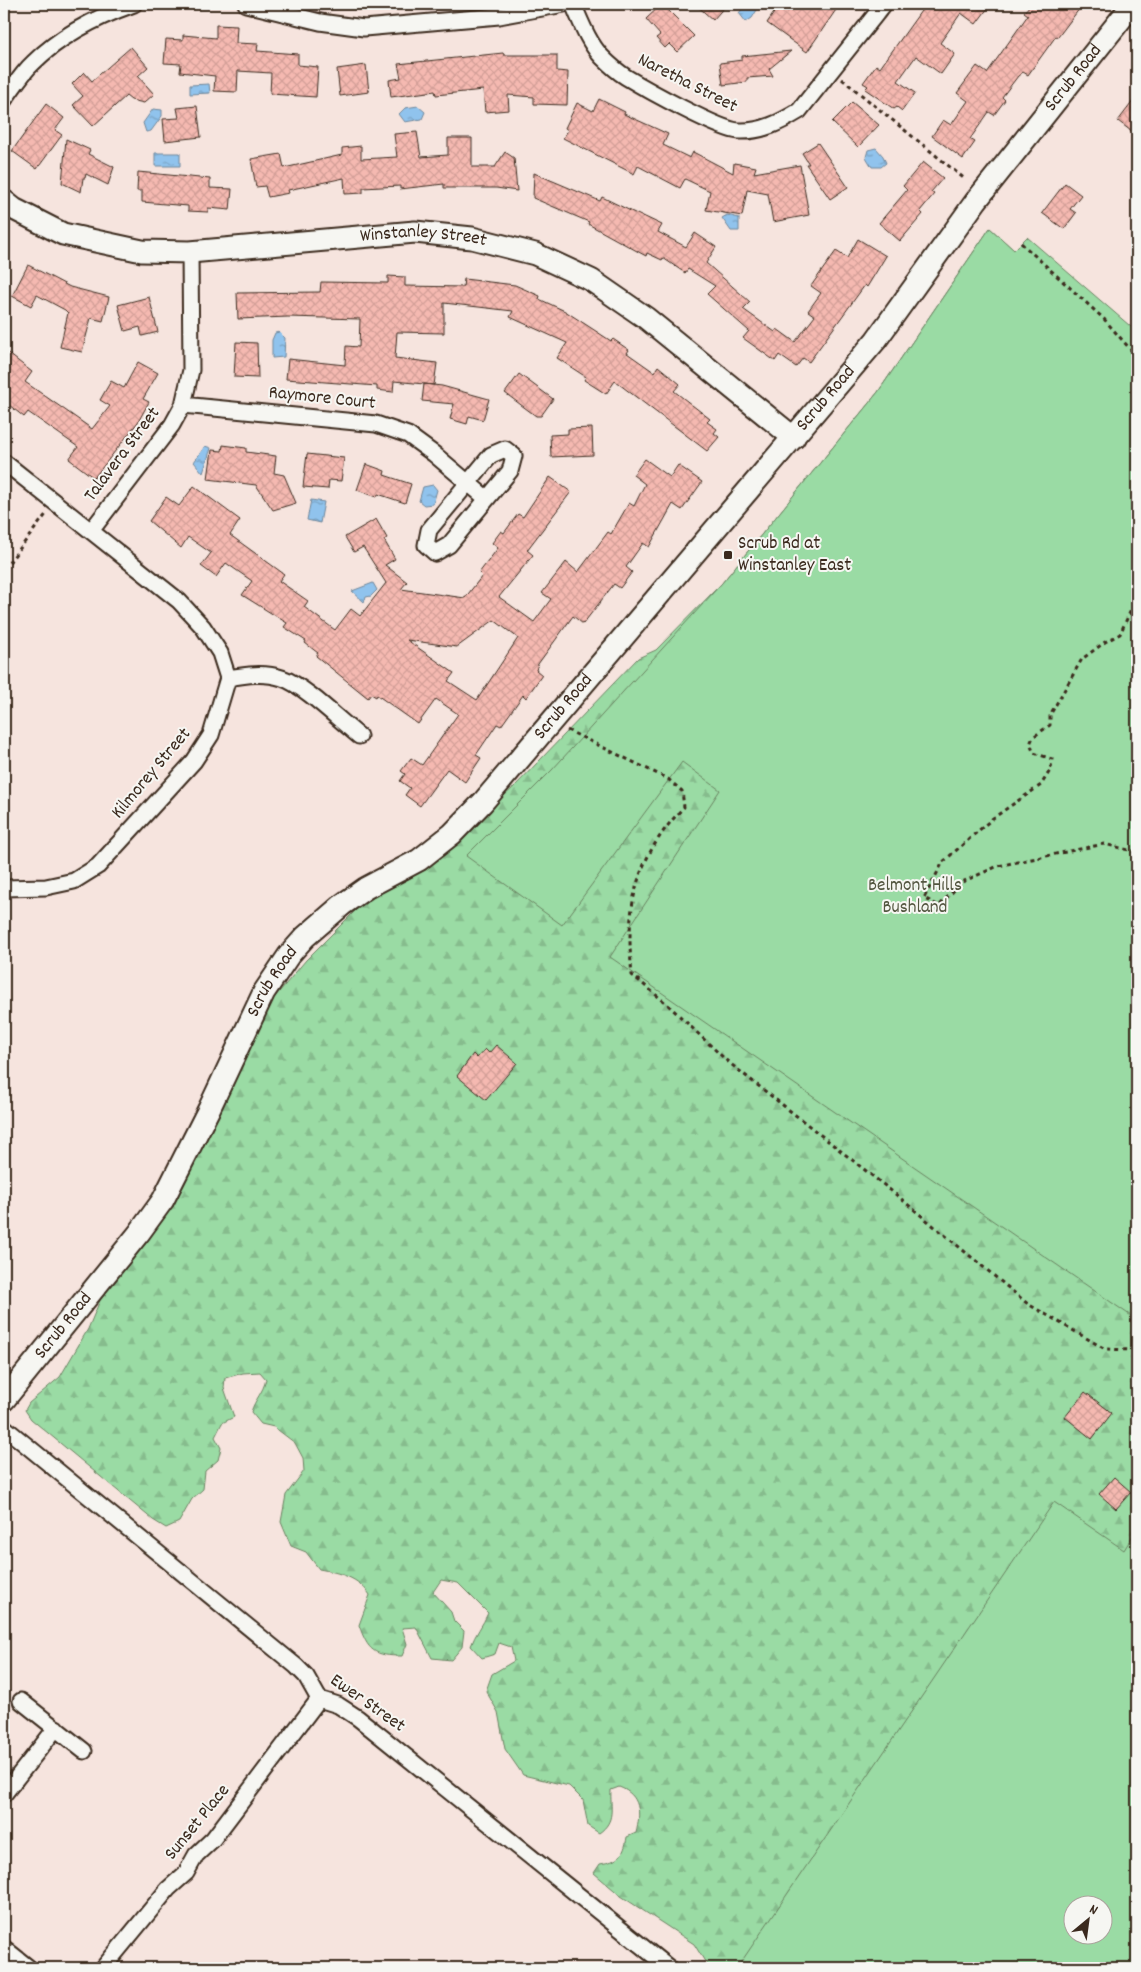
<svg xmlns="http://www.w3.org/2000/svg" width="1141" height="1972" viewBox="0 0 1141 1972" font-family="Dekko,sans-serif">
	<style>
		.forest { fill: url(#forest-firs); stroke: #6a8261; fill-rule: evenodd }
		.green { fill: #9adba4; stroke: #6a8261; fill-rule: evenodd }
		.water { fill: url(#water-ripples); stroke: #6e869a }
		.building { fill: url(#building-cross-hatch); stroke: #3b2a1e; fill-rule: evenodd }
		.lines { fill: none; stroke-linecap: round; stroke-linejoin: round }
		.street-casing { stroke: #3b2a1e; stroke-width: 19 }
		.secondary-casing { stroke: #3b2a1e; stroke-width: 25 }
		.path { stroke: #3b2a1e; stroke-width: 3; stroke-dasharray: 4 4; stroke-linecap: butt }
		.street { stroke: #f6f6f2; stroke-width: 15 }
		.secondary { stroke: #f6f6f2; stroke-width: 21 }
		.poi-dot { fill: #3b2a1e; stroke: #f6f6f2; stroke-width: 2 }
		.labels { text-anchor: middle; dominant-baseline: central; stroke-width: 4; stroke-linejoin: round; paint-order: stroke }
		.street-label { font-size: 19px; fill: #3b2a1e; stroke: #f6f6f2 }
		.poi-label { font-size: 19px; fill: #3b2a1e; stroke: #f6f6f2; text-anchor: start }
		.park-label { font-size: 19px; fill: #535640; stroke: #f6f6f2 }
	</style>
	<defs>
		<pattern id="forest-firs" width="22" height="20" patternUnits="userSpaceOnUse" patternTransform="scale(1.25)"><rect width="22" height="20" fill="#9adba4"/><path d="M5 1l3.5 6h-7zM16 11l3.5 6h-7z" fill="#86bc8d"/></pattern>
		<pattern id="water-ripples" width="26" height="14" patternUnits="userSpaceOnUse" patternTransform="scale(1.25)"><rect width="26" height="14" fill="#90c3ed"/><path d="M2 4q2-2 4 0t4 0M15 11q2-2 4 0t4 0" fill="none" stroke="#779fbf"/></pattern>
		<pattern id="building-cross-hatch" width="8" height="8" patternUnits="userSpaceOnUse" patternTransform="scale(1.25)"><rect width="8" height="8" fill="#f5b9b1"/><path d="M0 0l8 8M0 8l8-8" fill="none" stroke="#d39f98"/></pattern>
	</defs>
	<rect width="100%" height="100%" fill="#f6e4de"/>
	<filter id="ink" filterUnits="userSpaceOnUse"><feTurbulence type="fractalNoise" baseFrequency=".02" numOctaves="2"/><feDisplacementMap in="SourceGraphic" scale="10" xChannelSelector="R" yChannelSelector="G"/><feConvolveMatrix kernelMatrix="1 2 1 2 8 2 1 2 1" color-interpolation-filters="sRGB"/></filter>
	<g filter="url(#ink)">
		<!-- forest -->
		<path class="forest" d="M990 228 1133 361H1137V1968H709L694 1944 621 1896 594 1873 600 1864C619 1861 624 1856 627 1837L636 1833C641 1813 641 1795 619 1787L611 1790C610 1808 616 1821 599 1833L588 1826 583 1800 569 1786 523 1775 505 1749 498 1712 486 1691 492 1674 514 1661 511 1647 499 1643 495 1654 482 1658 471 1646C475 1634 483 1625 488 1613L458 1583 441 1580 433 1592 451 1612 454 1621 464 1631 462 1647 451 1660 432 1658 416 1627 402 1628 407 1644 402 1656C374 1656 368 1651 359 1625L370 1595C358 1577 340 1573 319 1569L306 1552 291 1546 281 1522 286 1495 304 1471 303 1458 295 1443 274 1427 261 1424 251 1412C255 1399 263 1393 266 1379L260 1372 243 1373 225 1378 224 1388 234 1417 222 1423 215 1437 221 1448 218 1460 205 1471 203 1489 192 1499 179 1522 166 1528 153 1520 31 1419 25 1410 29 1403 60 1377 88 1329 101 1298 183 1180 274 998 306 960 360 906 439 855 515 786 638 658 656 650 722 583 878 392ZM1074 1904H1104V1934H1074Z"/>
		<!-- green -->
		<path class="green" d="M990 228 1014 250 1027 237 1137 332V1320L610 957 720 790 682 762 562 925 466 856 552 770 722 583 878 392Z
			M1054 1502 1124 1550 1137 1529V1968H737ZM1074 1904H1104V1934H1074Z"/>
		<!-- water -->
		<path class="water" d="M746 4 760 5 752 18 746 22 739 13Z
			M209 84 210 93 190 94V85Z
			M418 106 425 112 422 119 405 122 399 114 405 108Z
			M153 109 162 110V116L151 131 146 132 143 123Z
			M876 148 883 156 886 163 881 167H872L866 157 868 150Z
			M155 153H180V166H155Z
			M727 215 739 218V231H731L722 218Z
			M279 332 285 338 284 357 272 358V340L275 333Z
			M205 446 211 448 203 473 194 462Z
			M433 485 437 490 433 504 424 505 419 501 423 487Z
			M311 500 324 502 320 523 307 520Z
			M373 583 377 590 371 596 366 597 364 602 352 591Z"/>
		<!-- building -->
		<path class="building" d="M662 4 694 36 677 52 669 44 665 48 656 38 660 35 646 19Z
			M695 4H727L713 20Z
			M780 4H840L807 52 767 23Z
			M926 4H991L976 24 961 13 940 43 955 54 941 74 916 56 898 81 915 93 902 111 897 107 894 109 865 89 868 86 863 83 876 65 880 68Z
			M1031 4H1083L1058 37 1056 36 1028 75 1023 72 1018 76 1002 97 1005 100 994 115 989 112 970 139 975 142 963 159 932 136 943 120 951 125 968 101 957 93 977 66 987 73 1028 15 1024 12Z
			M216 25 237 26 236 43 258 44 257 51 298 54V65L318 67 316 97 270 94 271 73 238 71 237 92 214 91 215 76 180 72 181 64 164 63 166 39 183 40V35L216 38Z
			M131 47 148 67 138 76 154 94 144 103 131 100 126 96 93 126 73 105 83 96 72 84 84 72 92 81Z
			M791 51 769 69 773 76 747 78V82L723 85 720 63 742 60V56Z
			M503 53 504 55H557V71L568 72 567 105 534 104V97L508 95 509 110 485 112 483 90 436 95 435 91 391 97 389 80 401 78 398 64Z
			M366 65 369 92 340 96 337 69Z
			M1137 96V123L1131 131 1118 121Z
			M599 99 625 112 624 114 668 134 663 145 690 158 693 152 733 173 734 163 756 167 754 173 800 165 809 215 773 222 768 194 747 190 742 216 706 210 710 191 685 179 680 188 638 166 634 174 563 138 568 130 565 128 577 103 593 111Z
			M852 102 879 125 858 147 832 122Z
			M46 104 64 118 55 130 62 135 37 169 12 151Z
			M197 106 201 137 165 141 163 119 179 118 177 108Z
			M417 132 421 157 448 155V138H472V167H495L505 152 514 158 517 191 496 188H444V184L400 189V186L363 188V193L345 194 344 178 288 190 289 193 268 197 265 186 256 187 251 159 281 154 284 168 342 155V148L361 146V159L397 157 394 134Z
			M66 139 90 150 88 154 114 167 108 185 86 174 85 178H83L81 192 62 183Z
			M818 143 848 187 830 199 806 164H809L802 153Z
			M923 162 943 178 931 192 934 194 920 211 923 214 900 241 879 223 907 190 903 186Z
			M138 172 210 179V188L232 189 230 210 208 208V212L188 211V206L142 202V191H137Z
			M534 173 600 201 602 197 643 217V216L662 225 658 232 686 247 695 233 716 247 706 263 750 302 743 309 775 332 777 329 795 342 815 316 808 311 821 293 811 286 836 251 847 258 858 239 886 256 867 287 865 285 809 362 803 358 796 367 779 355 775 361 743 338 749 331 707 294 715 286 688 269 685 273 663 258 662 260 647 253 646 256 588 224 589 222 533 198Z
			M1065 183 1081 195 1070 209 1076 213 1064 229 1042 213Z
			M28 265 70 287 109 297 103 321 91 318 82 352 60 347 68 313 65 310 37 295 31 306 12 296Z
			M388 276 405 277V286L463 287 464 279 515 285 540 296 539 299 565 311 611 341 613 339 629 350 627 353 654 372 658 366 680 384 674 391 710 419 707 422 717 429 714 433 719 437 707 451 615 381 606 394 584 380 586 377 557 358 567 343 510 317 513 311 444 303V333L397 332 395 358 437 363 434 385 394 381 393 392 377 390V386L286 379 288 359 345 365 346 346 359 347 360 319 288 317 238 319 237 293 320 292 321 282 388 283Z
			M149 297 158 332 142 336 140 327 125 331 118 305Z
			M236 342 257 343 258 378 234 377Z
			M4 350 32 372 25 382 92 429 110 406 100 400 111 381 124 388 138 362 158 373 143 399 149 402 138 422 94 478 69 459 78 447 28 412 24 417 4 401Z
			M519 374 553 399 541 416H536L505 393Z
			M424 384 442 386 489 399 483 420 469 416 467 424 450 419 454 404 422 401Z
			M592 428 593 455 551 457 550 435 568 434V429Z
			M223 445 246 448V452L276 456 274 473 284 475 296 503 273 510 256 485 208 479 212 450 222 451Z
			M307 454 344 458 341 481 329 480 328 489 303 487Z
			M645 459 670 477 678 465 702 482 682 510 673 504 649 547 643 543 626 567 632 572 620 588 614 584 583 624 573 616 538 664 536 670 542 675 526 698 523 695 501 726 497 724 476 755 481 758 465 782 447 769 420 806 405 795 410 788 400 781 405 774 401 771 411 758 422 765 458 714 436 699 418 724 377 695 376 697 371 694 368 698 316 656 318 653 305 643 306 641 284 627 287 623 242 595 252 581 226 563 216 577 201 566 211 553 188 537 181 548 149 521 166 497 179 506 194 486 240 520 230 535 284 574 279 581 308 601 304 607 335 630 351 609 360 616 386 583 363 547 354 552 345 537 376 519 387 538 384 540 395 559 385 565 407 582 401 589 465 598 482 576 479 573 498 548 492 543 501 531 504 533 518 514 523 517 550 477 571 492 527 550 533 555 499 597 534 622 551 599 542 593 566 562 578 572 608 532 611 534 629 503 634 506 645 484 633 475ZM494 620 518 638 477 700 448 681 454 673 407 640 457 647Z
			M366 464 385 471 384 475 411 484 405 503 378 494 377 497 357 490Z
			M496 1045 517 1063 486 1100 457 1076 473 1054 477 1058 485 1049 489 1053Z
			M1085 1392 1112 1413 1092 1439 1065 1417Z
			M1114 1477 1131 1492 1116 1509 1099 1494Z"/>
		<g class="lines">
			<defs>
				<path id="street" d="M246 4 320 22 364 28 499 16 564 4
					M573 4C581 22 588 42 602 57 609 64 618 72 626 77 646 89 719 130 739 131 762 132 781 122 799 111L884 4
					M4 100C13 88 22 73 33 63 61 35 97 17 134 4
					M183 405 376 424 408 435 434 454 487 499
					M505 449 514 456 510 471 449 545 435 553 426 545 429 530 491 455Z
					M4 462 179 601 203 627 220 653 228 678 211 735 194 761 98 866 74 881 46 887 4 888
					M91 531 172 425 183 405 191 370 190 252
					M228 678C246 675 264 672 282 678 304 685 340 721 359 736
					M4 1427 296 1666 306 1676 319 1699 338 1705 358 1718 669 1968
					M21 1701 84 1751
					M4 1794 56 1728
					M4 1948 29 1968
					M103 1968 168 1889 186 1873 196 1855 213 1839 319 1699"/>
				<g id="secondary">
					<path id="s1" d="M4 201 14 209 63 234 142 251 190 252 415 232 472 238 535 254 591 280 646 318 794 438"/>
					<path id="s2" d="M4 1400 139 1233 163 1200 209 1109 264 992 289 955 305 937 342 905 366 888 419 860 452 834 483 802 876 340 976 201 1133 4"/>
				</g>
			</defs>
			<!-- street casing -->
			<use href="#street" class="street-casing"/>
			<!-- secondary casing -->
			<use href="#secondary" class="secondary-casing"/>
			<!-- path -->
			<path class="path" d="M842 79 966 180
				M1021 243 1104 319 1137 357
				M4 569 47 513
				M1137 606 1130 612 1120 634 1105 642 1082 659 1050 715V725L1033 737 1030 744 1034 753 1052 759 1051 769 1041 785 993 818 943 862 924 898 939 906 962 882 998 866 1104 844 1137 852
				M567 730 668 779 682 791 684 807C635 858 625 906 632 975L667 1004 727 1061 894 1193 1028 1304 1105 1349 1131 1350 1137 1342"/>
			<!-- street -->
			<use href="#street" class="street"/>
			<!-- secondary -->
			<use href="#secondary" class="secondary"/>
		</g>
	</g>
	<!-- markers -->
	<rect class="poi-dot" x="723" y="550" width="10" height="10" rx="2.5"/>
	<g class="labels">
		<!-- street labels -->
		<g class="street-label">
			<text stroke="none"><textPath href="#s2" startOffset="1715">Scrub Road</textPath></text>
			<text transform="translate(687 84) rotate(27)">Naretha Street</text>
			<text stroke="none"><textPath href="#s1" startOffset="431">Winstanley Street</textPath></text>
			<text transform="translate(322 399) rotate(6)">Raymore Court</text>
			<text stroke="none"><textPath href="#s2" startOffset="1310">Scrub Road</textPath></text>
			<text transform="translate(123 455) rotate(-53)">Talavera Street</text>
			<text stroke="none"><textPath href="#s2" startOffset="905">Scrub Road</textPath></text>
			<text transform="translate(152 774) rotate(-50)">Kilmorey Street</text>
			<text stroke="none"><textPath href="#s2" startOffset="500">Scrub Road</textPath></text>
			<text stroke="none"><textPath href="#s2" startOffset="95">Scrub Road</textPath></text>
			<text transform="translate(367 1704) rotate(35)">Ewer Street</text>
			<text transform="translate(198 1823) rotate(-51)">Sunset Place</text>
		</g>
		<!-- poi labels -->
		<g class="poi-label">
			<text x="738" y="544">Scrub Rd at<tspan x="738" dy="22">Winstanley East</tspan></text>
		</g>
		<!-- park labels -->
		<g class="park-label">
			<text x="915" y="886">Belmont Hills<tspan x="915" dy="22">Bushland</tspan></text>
		</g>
	</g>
	<!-- margin -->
	<rect width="1141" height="1972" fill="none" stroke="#f6f6f2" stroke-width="20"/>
	<rect x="10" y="10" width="1121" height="1952" fill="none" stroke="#3b2a1e" stroke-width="2" filter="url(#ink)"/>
	<!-- north arrow -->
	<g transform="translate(1088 1920) rotate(29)"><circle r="24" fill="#f6f6f2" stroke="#aba49d"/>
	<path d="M0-4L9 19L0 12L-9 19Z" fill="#3b2a1e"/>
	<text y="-8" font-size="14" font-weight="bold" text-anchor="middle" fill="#3b2a1e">N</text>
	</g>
</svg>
